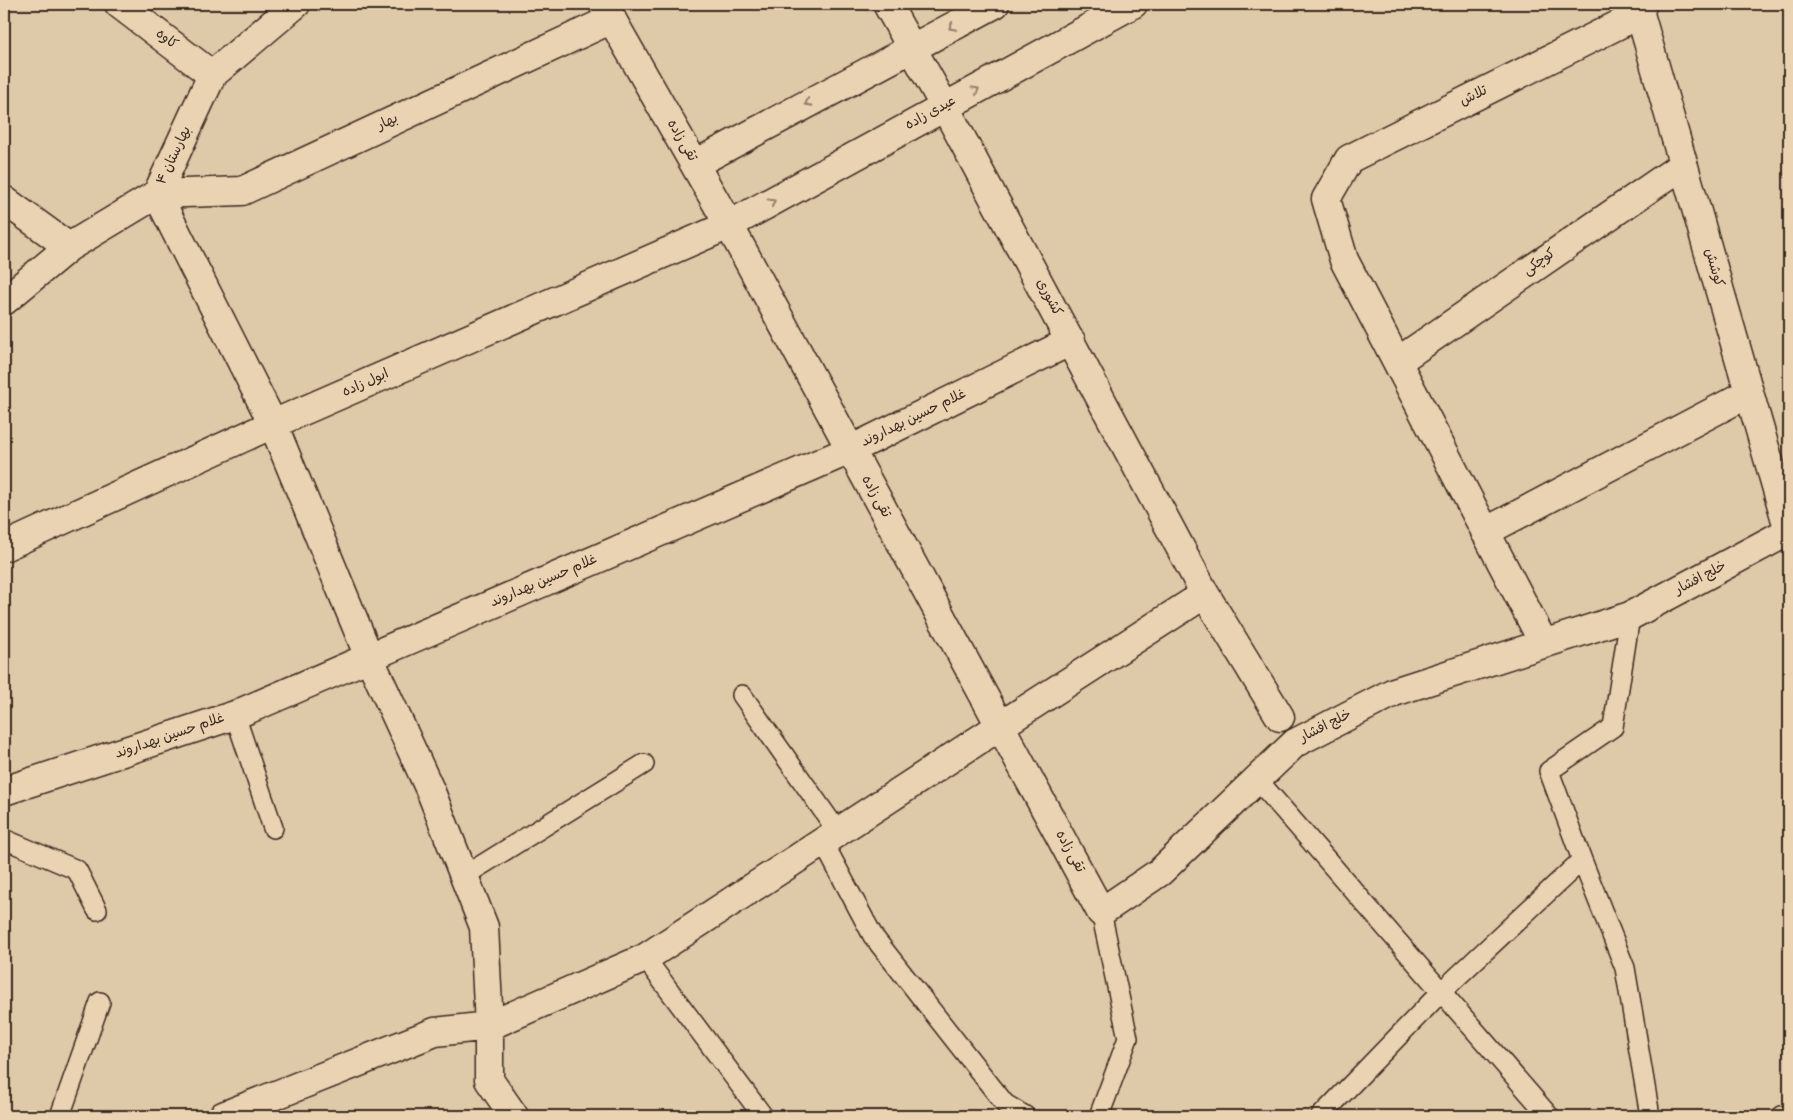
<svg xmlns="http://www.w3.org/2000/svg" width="1793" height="1120" viewBox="0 0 1793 1120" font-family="'Gochi Hand','Playpen Sans Arabic',sans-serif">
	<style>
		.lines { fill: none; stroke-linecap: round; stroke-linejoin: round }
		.service-casing { stroke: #3b2a1e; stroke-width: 22 }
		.minor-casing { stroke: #3b2a1e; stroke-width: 31 }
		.service { stroke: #e9d3b2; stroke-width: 19 }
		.minor { stroke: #e9d3b2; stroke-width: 28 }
		.oneway { stroke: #927e68 }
		.labels { text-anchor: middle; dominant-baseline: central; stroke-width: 4.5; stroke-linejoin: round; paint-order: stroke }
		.street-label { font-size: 14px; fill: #3b2a1e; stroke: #e9d3b2 }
	</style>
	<rect width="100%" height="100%" fill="#dec9a9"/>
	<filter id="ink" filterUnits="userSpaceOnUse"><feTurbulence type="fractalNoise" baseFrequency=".02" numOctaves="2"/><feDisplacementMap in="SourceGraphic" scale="10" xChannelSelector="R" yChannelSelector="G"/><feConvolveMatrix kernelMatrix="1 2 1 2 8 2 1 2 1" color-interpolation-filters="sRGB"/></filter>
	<g filter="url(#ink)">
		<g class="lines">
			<defs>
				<path id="service" d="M742 695 838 832
					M235 715 273 828
					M1256 778 1549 1116
					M4 839 77 870 97 910
					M823 842 873 936 1005 1104 1025 1116
					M1582 860 1625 968 1650 1116
					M464 876 644 764
					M645 958 763 1116
					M60 1116 100 1002
					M1099 1116 1128 1038 1101 912
					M1321 1116 1441 992 1582 860 1549 771 1613 727 1630 616
					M1782 1116 1789 1115"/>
				<path id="minor" d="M119 4 212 75
					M603 4 729 225 1101 912 1160 872 1295 743 1394 692 1630 616 1789 531 1640 14 1642 4
					M887 4 945 107 1205 594
					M695 164 995 4
					M157 194 273 424 369 657 431 792 484 927 489 1026 645 958 1000 726 1205 594 1280 717
					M157 194 242 191 612 19
					M4 200 69 247
					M4 301 69 247 157 194 212 75 296 4
					M1397 362 1683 165
					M1485 532 1749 393
					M4 547 273 424 729 225 1133 4
					M1544 644 1344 260 1326 199 1349 159 1640 14
					M4 791 235 715 850 450 1071 341
					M223 1116 435 1032 489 1026V1080L514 1116"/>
			</defs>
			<!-- service casing -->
			<use href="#service" class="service-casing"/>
			<!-- minor casing -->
			<use href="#minor" class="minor-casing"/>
			<!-- service -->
			<use href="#service" class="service"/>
			<!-- minor -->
			<use href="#minor" class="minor"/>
		</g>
		<!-- one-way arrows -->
		<defs><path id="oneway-chevron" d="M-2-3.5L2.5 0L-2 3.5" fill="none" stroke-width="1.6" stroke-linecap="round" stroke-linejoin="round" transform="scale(1.25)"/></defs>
		<g class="oneway">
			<use href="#oneway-chevron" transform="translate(952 27) rotate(152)"/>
			<use href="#oneway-chevron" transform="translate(976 90) rotate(-29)"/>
			<use href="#oneway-chevron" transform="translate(808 103) rotate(152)"/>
			<use href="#oneway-chevron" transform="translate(772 202) rotate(-29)"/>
		</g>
	</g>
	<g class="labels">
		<!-- street labels -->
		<g class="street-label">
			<text transform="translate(166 40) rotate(38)">کاوه</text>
			<text transform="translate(1474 97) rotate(-26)">تلاش</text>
			<text transform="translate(931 114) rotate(-29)">عیدی زاده</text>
			<text transform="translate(388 123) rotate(-25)">بهار</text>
			<text transform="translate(681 141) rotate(60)">تقی زاده</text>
			<text transform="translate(175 156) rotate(-65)">بهارستان ۴</text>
			<text transform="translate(1540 263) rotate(-35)">کوچکی</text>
			<text transform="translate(1713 268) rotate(74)">کوشش</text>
			<text transform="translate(1048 298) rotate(62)">کشوری</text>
			<text transform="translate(366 384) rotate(-24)">ابول زاده</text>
			<text transform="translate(914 419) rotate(-26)">غلام حسین بهداروند</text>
			<text transform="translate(875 497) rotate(61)">تقی زاده</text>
			<text transform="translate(1701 579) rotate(-28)">خلج افشار</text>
			<text transform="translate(544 582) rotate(-23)">غلام حسین بهداروند</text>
			<text transform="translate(1326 727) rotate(-27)">خلج افشار</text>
			<text transform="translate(170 737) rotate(-19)">غلام حسین بهداروند</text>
			<text transform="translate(1069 852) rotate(61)">تقی زاده</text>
		</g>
	</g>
	<!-- margin -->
	<rect width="1793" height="1120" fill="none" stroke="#e9d3b2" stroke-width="20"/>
	<rect x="10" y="10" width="1773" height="1100" fill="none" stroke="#3b2a1e" stroke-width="2" filter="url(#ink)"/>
</svg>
